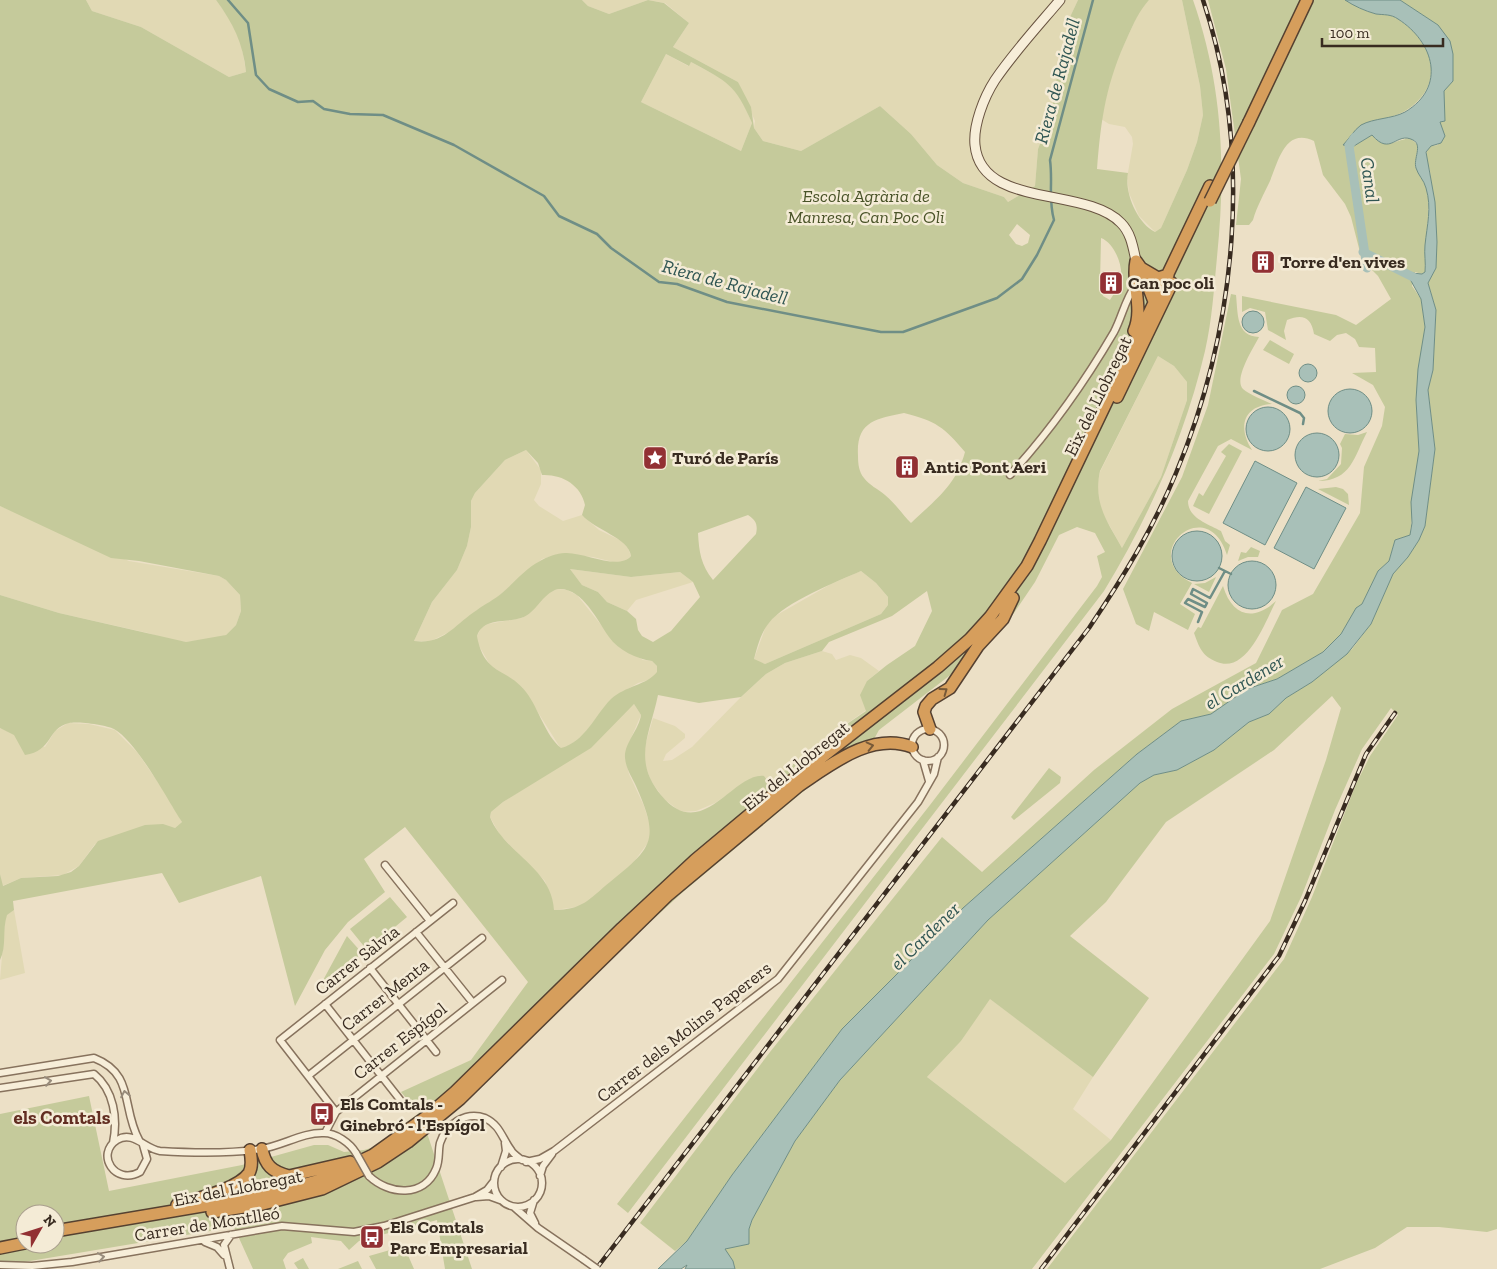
<svg xmlns="http://www.w3.org/2000/svg" width="1497" height="1269" viewBox="0 0 1497 1269" font-family="'Zilla Slab',serif">
	<style>
		.farmland { fill: #e1d9b4 }
		.green { fill: #c5ca9b; fill-rule: evenodd }
		.water { fill: #a8c0b8; stroke: #6f8e86 }
		.lines { fill: none; stroke-linecap: round; stroke-linejoin: round }
		.stream { stroke: #6f8e86; stroke-width: 2.5 }
		.canal { stroke: #a8c0b8; stroke-width: 9 }
		.street-casing { stroke: #87725d; stroke-width: 9 }
		.secondary-casing { stroke: #685340; stroke-width: 11 }
		.highway-casing { stroke: #554131; stroke-width: 14 }
		.street { stroke: #f7eed9; stroke-width: 6 }
		.secondary { stroke: #f7eed9; stroke-width: 9 }
		.highway { stroke: #d69e5c; stroke-width: 11 }
		.rail-casing { stroke: #382b20; stroke-width: 4.5 }
		.rail { stroke: #f4ebd6; stroke-width: 2.5; stroke-dasharray: 8; stroke-linecap: butt }
		.street-bridge-casing { stroke: #87725d; stroke-width: 9; stroke-linecap: butt }
		.highway-bridge-casing { stroke: #554131; stroke-width: 14; stroke-linecap: butt }
		.street-bridge { stroke: #f7eed9; stroke-width: 6 }
		.highway-bridge { stroke: #d69e5c; stroke-width: 11 }
		.oneway { stroke: #775938 }
		.oneway2 { stroke: #988c7c }
		.labels { text-anchor: middle; dominant-baseline: central; stroke-width: 5; stroke-linejoin: round; paint-order: stroke }
		.park-label { font-size: 18px; font-style: italic; fill: #495328; stroke: #f4ebd6 }
		.poi-label { font-size: 18px; font-weight: bold; fill: #382b20; stroke: #f4ebd6; text-anchor: start }
		.street-label { font-size: 18px; fill: #382b20; stroke: #f4ebd6 }
		.water-label { font-size: 19px; font-style: italic; fill: #305653; stroke: #f4ebd6 }
		.neighbourhood-label { font-size: 19px; font-weight: bold; fill: #622e22; stroke: #f4ebd6 }
	</style>
	<rect width="100%" height="100%" fill="#ece0c6"/>
	<!-- farmland -->
	<path class="farmland" d="M86 0H216L232 22 241 42 246 72 229 77 141 27 92 11Z
		M582 0H1078L1070 17 1068 36 1060 57 1051 115 1038 149 1035 186 1008 202 1004 197 963 183 937 165 911 134 880 106 801 151 763 141 754 128 755 121 738 82 673 47 689 23 665 3 648 0 609 14 588 6Z
		M1149 0H1182L1200 86 1203 115 1197 142 1187 170 1161 228 1155 232 1139 216 1129 193 1127 178 1133 144 1132 137 1125 127 1109 124 1101 119 1113 68 1140 10Z
		M666 54 688 66 691 62 724 80 740 96 752 123 741 151 641 102Z
		M1158 356 1174 366 1187 382V400L1161 477 1122 548 1102 512 1096 489 1100 472Z
		M526 450 541 470V484L534 500 539 506 563 521 582 515 599 530 622 541 628 548 631 556 625 561 617 563 593 557 559 554 542 559 493 601 476 611 457 628 431 641H414L432 602 457 570 467 546 471 527V501L475 493 505 460Z
		M0 506 129 561 219 576 226 580 240 595 241 611 236 625 226 635 219 638 186 642 169 640 148 633 59 613 0 595Z
		M570 569 631 577 680 572 693 582 636 600 627 611 607 602 598 592 582 585Z
		M861 571 876 583 888 597V605L881 614 765 664 756 662 754 659 766 626 775 616 831 584Z
		M558 589 567 590 577 595 618 646 643 660 652 661 657 666 658 672 652 679 638 683 613 698 583 735 570 745 561 749 522 687 490 665 478 644 477 636 481 628 488 624 522 618 549 592Z
		M822 651 832 654 836 660 850 655 861 658 879 671 867 681 866 710 828 737 769 783 767 779 752 778 715 803 696 811 681 812 664 799 651 781 644 762 643 753 653 718 675 726 685 734V738L666 754 663 761 672 760 692 747 741 697 766 674 785 663Z
		M634 704 641 715 628 745 625 758 629 774 644 806 650 825V840L633 863 592 900 577 907 554 910 545 881 500 835 490 817 491 812 503 802 553 770Z
		M68 723 89 724 115 730 137 752 164 791 182 822 175 828 155 825 95 844 79 866 63 875 21 878 2 886 0 874V728L45 747 55 731Z
		M14 910 25 973 0 980 5 920 6 915Z
		M989 998 1093 1077 1073 1109 1111 1140 1065 1183 927 1077 961 1041Z"/>
	<!-- green -->
	<path class="green" d="M0 0H86L92 11 141 27 229 77 246 72C243 43 233 23 216 0H582L588 6 609 14 648 0 664 3 689 23 673 47 738 82 751 107 754 128 763 141 801 151 880 106 911 134 937 165 963 183 1004 197 1008 202 1035 186 1038 149 1051 115 1060 57 1068 36 1070 17 1078 0H1149C1139 11 1134 23 1128 36 1106 83 1101 118 1097 169L1128 173C1124 192 1137 223 1155 232L1161 228 1187 170 1197 142 1203 115 1200 86 1182 0H1193C1223 86 1226 168 1217 257 1214 288 1212 321 1205 351 1185 436 1149 517 1104 591L628 1213 617 1204 930 805 1097 586 1102 577 1097 556 1105 552 1095 533 1077 527 1059 535 1035 582 1014 613 984 646 949 676 879 730 868 750 838 764 811 785 683 892 617 952 427 1133 472 1269H445L437 1220 359 1241 349 1250 341 1241 311 1237 312 1243 288 1253 283 1260 286 1269H253L234 1227 0 1266V1114L89 1096 109 1191 242 1165 314 1145H328L344 1152 364 1150 374 1147 419 1113 401 1092 471 1060 528 982 405 827 364 859 385 892 348 922 325 950 295 1006 261 876 179 903 162 873 13 901 14 910 7 915C2 930 7 946 0 960V874L3 886 21 878 58 876 71 872 79 866 98 841 145 825 163 824 175 828 182 822C167 799 137 742 114 729 107 725 77 721 69 723 47 728 53 751 25 755L14 735 0 728V595L59 613 186 642 226 635 236 625 241 611 240 595 226 580 219 576 139 561 111 558 0 506ZM666 54 689 66 691 62C728 82 735 84 752 123L741 151 641 102ZM1017 224 1030 235 1028 243 1022 246 1016 244 1009 235ZM1101 238C1115 243 1125 269 1120 283 1118 289 1113 295 1110 300L1103 296 1100 283ZM1158 356 1174 366 1187 382V400L1161 477 1122 548C1107 521 1093 503 1100 471ZM904 413C936 421 944 427 965 452 956 486 935 500 911 523 902 514 895 503 885 495 878 489 869 485 864 478 859 472 858 464 858 456 856 421 876 419 904 413ZM526 450 538 463 542 475C562 474 581 485 585 505L582 515C595 530 629 538 631 556 618 571 585 552 565 553 557 553 547 557 540 561 526 568 514 583 502 593 494 600 485 604 477 610 455 624 444 645 414 641L432 602 457 570 467 546 471 527V501L475 493 505 460ZM748 515C756 520 758 525 756 534L713 580C701 565 699 552 698 533ZM570 569 631 577 680 572 693 582 700 597 671 631 653 642 642 636 638 630 636 619 627 611 607 602 598 592 582 585ZM861 571 876 583 888 597V605L881 614 765 664 754 659C757 648 761 632 769 623 785 602 836 582 861 571ZM558 589C582 587 597 620 609 637 618 650 637 659 652 661L657 666V672C647 685 625 686 611 699 595 715 585 742 561 748 545 735 539 709 526 692 507 667 484 676 477 636 483 617 507 623 521 618 537 613 541 594 558 589ZM927 591 932 611 915 646 887 665 867 681 860 695 866 711 828 737 769 783 764 776C733 772 702 845 661 795 632 760 650 734 658 695L699 703 741 697 766 674 785 663 822 651 829 642 892 616ZM634 704 641 715C639 730 624 743 625 758 626 769 632 777 636 786 660 840 653 847 610 882 589 899 583 910 554 910 552 868 504 853 490 817L491 812 503 802 591 748ZM25 1214H55V1244H25Z
		M1208 0H1345C1354 6 1365 11 1376 14 1384 15 1391 14 1398 19 1434 42 1447 85 1405 111 1393 119 1375 118 1362 125 1355 129 1349 139 1344 145L1354 146 1372 135C1386 151 1392 141 1410 138L1418 145 1415 166 1424 180 1429 199 1425 272 1422 274 1415 272 1412 286 1421 299 1425 327 1416 400 1419 451 1410 535 1395 540 1389 561 1378 571 1362 604 1356 609 1341 634 1323 652 1277 679 1247 689 1211 714 1181 721 1137 754 963 908 842 1029 732 1175 687 1241 675 1251 640 1223 770 1052 942 837 982 872 1094 770 1172 709 1256 663 1282 610 1313 594 1360 513 1364 467 1382 426 1385 407 1373 385 1352 373 1376 372 1375 348 1359 347 1355 339 1346 333 1337 335 1330 341 1314 334C1311 316 1302 314 1287 320L1284 331 1286 340 1268 330 1265 312 1250 308 1242 312V296L1336 315 1356 325 1391 299 1378 276 1362 260 1351 217 1345 204 1323 175 1314 141C1285 127 1278 162 1270 181 1264 194 1257 206 1253 220L1249 225H1236L1241 179 1226 69Z
		M1400 0H1497V1229L1487 1232 1439 1227H1407L1375 1248 1320 1269H1047L1284 959 1312 897 1356 784 1370 756 1398 715 1391 708 1362 749 1335 810 1302 895 1274 954 1032 1269H735L733 1261 724 1249 749 1244V1229L752 1220 795 1141 840 1080 988 920 1140 783 1154 775 1177 770 1214 750 1249 722 1269 714 1286 698 1312 682 1352 649 1371 624 1393 574 1408 557 1419 540 1425 526 1435 449 1428 390 1433 370 1436 310 1428 283 1436 268 1430 171C1427 163 1423 151 1431 146L1438 145 1440 122 1444 121 1438 25ZM1332 696 1341 708 1326 760 1270 921 1111 1140 1065 1183 927 1077 961 1041 990 999 1093 1077 1149 998 1070 936 1106 902 1166 822 1274 750Z
		M1231 294 1236 295C1238 314 1236 336 1259 337 1254 347 1233 379 1243 389 1250 395 1263 400 1272 404 1242 406 1238 428 1252 450L1231 439 1218 446 1188 501C1188 518 1208 524 1221 531L1225 541 1230 545 1227 555C1207 491 1136 555 1192 583L1180 604 1195 614 1188 630 1154 612 1149 631 1136 624 1123 589 1182 477 1208 405Z
		M1270 340 1294 354 1289 364 1263 350Z
		M1367 432C1354 457 1351 481 1318 481L1327 479 1341 464 1342 448 1340 444 1345 434 1358 435Z
		M1229 444 1242 451 1209 514 1193 506 1199 493 1203 496 1226 456 1221 452Z
		M1336 487 1343 489 1348 494 1349 505 1318 489Z
		M1251 547 1260 551 1258 557H1248L1238 561 1241 552 1246 553Z
		M1216 577 1209 592 1194 584 1205 583Z
		M1223 586C1232 616 1253 622 1276 601 1265 622 1247 674 1217 662 1202 656 1199 647 1194 633L1198 627 1201 628Z
		M1049 768 1061 777 1060 783 1014 820 1011 817Z
		M390 897 407 917 367 950 350 929Z
		M347 936 362 953 325 987 321 984Z
		M404 1246 414 1269H376L369 1256Z
		M303 1258 309 1269H298L294 1263Z
		M358 1261 362 1269H338Z"/>
	<!-- water -->
	<path class="water" d="M1345 0H1400L1438 25 1450 41 1453 54V81L1444 91 1445 121 1440 122 1445 136 1441 143 1431 146 1426 152 1435 202 1437 242 1436 268 1428 283 1436 310 1433 370 1428 390 1435 449 1425 526 1419 540 1408 557 1393 574 1371 624 1347 654 1312 682 1286 698 1269 714 1249 722 1214 750 1177 770 1154 775 1140 783 988 920 840 1080 795 1141 752 1220 749 1229V1244L725 1249 733 1261 735 1269H685L687 1265 681 1269H658L687 1241 732 1175 842 1029 963 908 1137 754 1181 721 1211 714 1247 689 1277 679 1323 652 1341 634 1356 608 1362 604 1378 571 1389 561 1395 540 1410 535 1412 523 1411 502 1419 451 1416 400 1418 369 1425 327 1421 299 1410 279 1411 273 1422 274 1425 272C1426 263 1424 254 1425 245 1427 225 1432 208 1426 188 1424 180 1418 175 1416 168 1413 159 1423 145 1413 140 1396 131 1391 157 1372 135L1354 146 1343 145C1349 139 1354 130 1361 125 1374 118 1392 119 1405 112 1447 87 1434 42 1398 19 1391 14 1384 15 1376 14 1365 11 1354 6 1345 0Z
		M1242 322a11 11 0 1 1 22 0a11 11 0 1 1-22 0Z
		M1299 373a9 9 0 1 1 18 0a9 9 0 1 1-18 0Z
		M1287 395a9 9 0 1 1 18 0a9 9 0 1 1-18 0Z
		M1328 411a22 22 0 1 1 44 0a22 22 0 1 1-44 0Z
		M1246 429a22 22 0 1 1 44 0a22 22 0 1 1-44 0Z
		M1295 455a22 22 0 1 1 44 0a22 22 0 1 1-44 0Z
		M1255 461 1297 483 1265 545 1223 523Z
		M1306 487 1346 508 1314 569 1274 548Z
		M1172 556a25 25 0 1 1 50 0a25 25 0 1 1-50 0Z
		M1228 585a24 24 0 1 1 48 0a24 24 0 1 1-48 0Z"/>
	<g class="lines">
		<!-- stream -->
		<path class="stream" d="M228 0 248 23 256 75 269 89 298 102 313 101 324 109 350 114 383 115 454 145 544 196 559 216 597 234 611 248 659 282 677 284 727 302 881 332H903L997 298 1022 279 1037 255 1054 220C1048 199 1053 182 1050 160L1093 0
			M1254 391 1300 413 1304 418 1303 424
			M1219 568 1231 574
			M1198 622 1202 612 1185 603 1188 599 1205 607 1207 603 1191 594 1193 589 1210 598 1225 571"/>
		<!-- canal -->
		<path class="canal" d="M1355 137 1349 146 1367 268
			M1363 252 1419 280"/>
		<defs>
			<path id="street" d="M1010 475C1052 429 1083 385 1114 332 1122 317 1125 300 1135 286
				M912 745a16 16 0 1 1 32 0a16 16 0 1 1-32 0Z
				M923 760 929 781
				M385 865 430 921
				M416 932 473 1003
				M370 968 436 1052
				M325 1004 405 1106
				M0 1073 94 1058C135 1074 121 1107 139 1140
				M308 1076 482 938
				M0 1088 94 1074C114 1090 118 1119 113 1143
				M336 1112 280 1040 453 903
				M325 1133 336 1112 502 980
				M143 1145 147 1159 140 1172C115 1186 95 1154 117 1140 133 1130 145 1149 160 1151 193 1153 228 1154 261 1149 282 1146 303 1132 324 1133 336 1133 350 1143 356 1153
				M494 1183a24 24 0 1 1 48 0a24 24 0 1 1-48 0Z
				M526 1162 540 1159 554 1151 778 979 918 802 934 774 938 757
				M501 1167 506 1151 505 1143
				M369 1176C389 1195 424 1198 436 1169 440 1160 438 1151 440 1143 446 1124 466 1111 485 1118 500 1125 502 1138 511 1150 513 1154 518 1157 522 1160
				M540 1176 543 1166 552 1154
				M476 1197 489 1196 500 1200
				M534 1200 530 1213 535 1223
				M514 1207 538 1228 583 1259
				M205 1242 217 1247 224 1255
				M0 1265 32 1266 72 1262 282 1226 354 1232 384 1226 475 1197 487 1190 494 1181
				M230 1269 224 1245 231 1235"/>
			<path id="secondary" d="M1060 0C1038 26 1014 52 995 80 984 97 973 125 975 145 981 209 1085 186 1121 223 1131 233 1133 247 1136 261"/>
			<path id="highway" d="M1249 122 1307 0
				M1136 261 1141 268 1155 304
				M1141 268 1158 278 1168 275
				M1134 331C1144 308 1131 284 1136 261
				M1117 397 1172 283
				M930 729 924 712 926 706 932 699 950 688 978 646 1003 619 1013 598
				M797 787C829 766 871 731 912 747
				M262 1149C265 1165 272 1172 289 1176L350 1162
				M177 1205C195 1199 238 1189 249 1173 253 1166 251 1157 250 1150
				M212 1212 263 1204 322 1189 378 1162 408 1142 460 1099 667 896 800 785
				M55 1231 262 1196 320 1180 373 1155 426 1117 455 1092 622 928 695 860 768 799 938 667 970 639 990 617 1027 566 1040 541 1210 186
				M0 1248 25 1243"/>
		</defs>
		<!-- street casing -->
		<use href="#street" class="street-casing"/>
		<!-- secondary casing -->
		<use href="#secondary" class="secondary-casing"/>
		<!-- highway casing -->
		<use href="#highway" class="highway-casing"/>
		<!-- street -->
		<use href="#street" class="street"/>
		<!-- secondary -->
		<use href="#secondary" class="secondary"/>
		<!-- highway -->
		<use href="#highway" class="highway"/>
		<defs>
			<path id="rail" d="M596 1269 1089 628C1122 579 1153 529 1176 473 1237 327 1254 152 1203 0
				M1041 1269 1279 956 1305 901 1366 754 1395 713"/>
		</defs>
		<!-- rail casing -->
		<use href="#rail" class="rail-casing"/>
		<!-- rail -->
		<use href="#rail" class="rail"/>
		<defs>
			<path id="street-bridge" d="M356 1153 369 1176
				M583 1259 597 1269"/>
			<path id="highway-bridge" d="M1210 201 1249 122"/>
		</defs>
		<!-- street-bridge casing -->
		<use href="#street-bridge" class="street-bridge-casing"/>
		<!-- highway-bridge casing -->
		<use href="#highway-bridge" class="highway-bridge-casing"/>
		<!-- street-bridge -->
		<use href="#street-bridge" class="street-bridge"/>
		<!-- highway-bridge -->
		<use href="#highway-bridge" class="highway-bridge"/>
	</g>
	<!-- one-way arrows -->
	<defs><path id="oneway-chevron" d="M-2-3.5L2.5 0L-2 3.5" fill="none" stroke-width="1.6" stroke-linecap="round" stroke-linejoin="round" transform="scale(1.25)"/></defs>
	<g class="oneway">
		<use href="#oneway-chevron" transform="translate(944 691) rotate(-36)"/>
		<use href="#oneway-chevron" transform="translate(870 746) rotate(-13)"/>
	</g>
	<g class="oneway2">
		<use href="#oneway-chevron" transform="translate(48 1081) rotate(-8)"/>
		<use href="#oneway-chevron" transform="translate(125 1094) rotate(-101)"/>
		<use href="#oneway-chevron" transform="translate(101 1257) rotate(-9)"/>
	</g>
	<!-- icons -->
	<defs>
		<symbol id="building-square" viewBox="-11 -11 22 22"><rect x="-9" y="-9" width="18" height="18" rx="4" fill="#923033" stroke="#f4ebd6"/><path d="M-4-6H4V6H1V3H-1V6H-4ZM-2.5-4.3h1.7v1.8h-1.7ZM.8-4.3h1.7v1.8H.8ZM-2.5-1h1.7V.8h-1.7ZM.8-1h1.7V.8H.8Z" fill="#fff"/></symbol>
		<symbol id="sight-square" viewBox="-11 -11 22 22"><rect x="-9" y="-9" width="18" height="18" rx="4" fill="#923033" stroke="#f4ebd6"/><path d="M0-6L1.8-2.2L6-1.7L2.9 1.2L3.7 5.4L0 3.3L-3.7 5.4L-2.9 1.2L-6-1.7L-1.8-2.2Z" fill="#fff"/></symbol>
		<symbol id="bus-square" viewBox="-11 -11 22 22"><rect x="-9" y="-9" width="18" height="18" rx="4" fill="#923033" stroke="#f4ebd6"/><path d="M-5-6H5V4H4V6H2V4H-2V6H-4V4H-5ZM-3.5-4V0h7V-4ZM-3.5 1.2v1.5H-2V1.2ZM2 1.2v1.5H3.5V1.2Z" fill="#fff"/></symbol>
	</defs>
	<g fill-rule="evenodd">
		<use href="#building-square" x="1249" y="248" width="28" height="28"/>
		<use href="#building-square" x="1097" y="269" width="28" height="28"/>
		<use href="#sight-square" x="641" y="444" width="28" height="28"/>
		<use href="#building-square" x="893" y="453" width="28" height="28"/>
		<use href="#bus-square" x="308" y="1100" width="28" height="28"/>
		<use href="#bus-square" x="358" y="1223" width="28" height="28"/>
	</g>
	<g class="labels">
		<!-- park labels -->
		<g class="park-label">
			<text x="866" y="196">Escola Agrària de<tspan x="866" dy="21">Manresa, Can Poc Oli</tspan></text>
		</g>
		<!-- poi labels -->
		<g class="poi-label">
			<text x="1280" y="262">Torre d'en vives</text>
			<text x="1128" y="283">Can poc oli</text>
			<text x="672" y="458">Turó de París</text>
			<text x="924" y="467">Antic Pont Aeri</text>
			<text x="340" y="1104">Els Comtals -<tspan x="340" dy="21">Ginebró - l'Espígol</tspan></text>
			<text x="390" y="1227">Els Comtals<tspan x="390" dy="21">Parc Empresarial</tspan></text>
		</g>
		<!-- street labels -->
		<g class="street-label">
			<text transform="translate(1098 396) rotate(-64)">Eix del Llobregat</text>
			<text transform="translate(796 766) rotate(-39)">Eix del Llobregat</text>
			<text transform="translate(357 960) rotate(-38)">Carrer Sàlvia</text>
			<text transform="translate(385 995) rotate(-38)">Carrer Menta</text>
			<text transform="translate(684 1032) rotate(-38)">Carrer dels Molins Paperers</text>
			<text transform="translate(400 1041) rotate(-38)">Carrer Espígol</text>
			<text transform="translate(238 1188) rotate(-11)">Eix del Llobregat</text>
			<text transform="translate(207 1224) rotate(-9)">Carrer de Montlleó</text>
		</g>
		<!-- water labels -->
		<g class="water-label">
			<text transform="translate(1057 81) rotate(-75)">Riera de Rajadell</text>
			<text transform="translate(1370 180) rotate(82)">Canal</text>
			<text transform="translate(725 282) rotate(15)">Riera de Rajadell</text>
			<text transform="translate(1244 682) rotate(-31)">el Cardener</text>
			<text transform="translate(925 936) rotate(-44)">el Cardener</text>
		</g>
		<!-- neighbourhood labels -->
		<g class="neighbourhood-label">
			<text x="62" y="1117">els Comtals</text>
		</g>
	</g>
	<!-- north arrow -->
	<g transform="translate(40 1229) rotate(51)"><circle r="24" fill="#f4ebd6" stroke="#a99e8d"/>
	<path d="M0-4L9 19L0 12L-9 19Z" fill="#923033"/>
	<text y="-8" font-size="14" font-weight="bold" text-anchor="middle" fill="#382b20">N</text>
	</g>
	<!-- scale -->
	<path d="M1322 38v8h121v-8" fill="none" stroke="#382b20" stroke-width="2.5"/>
	<text x="1330" y="38" font-size="15" fill="#382b20" stroke="#f4ebd6" stroke-width="4" paint-order="stroke">100 m</text>
</svg>
